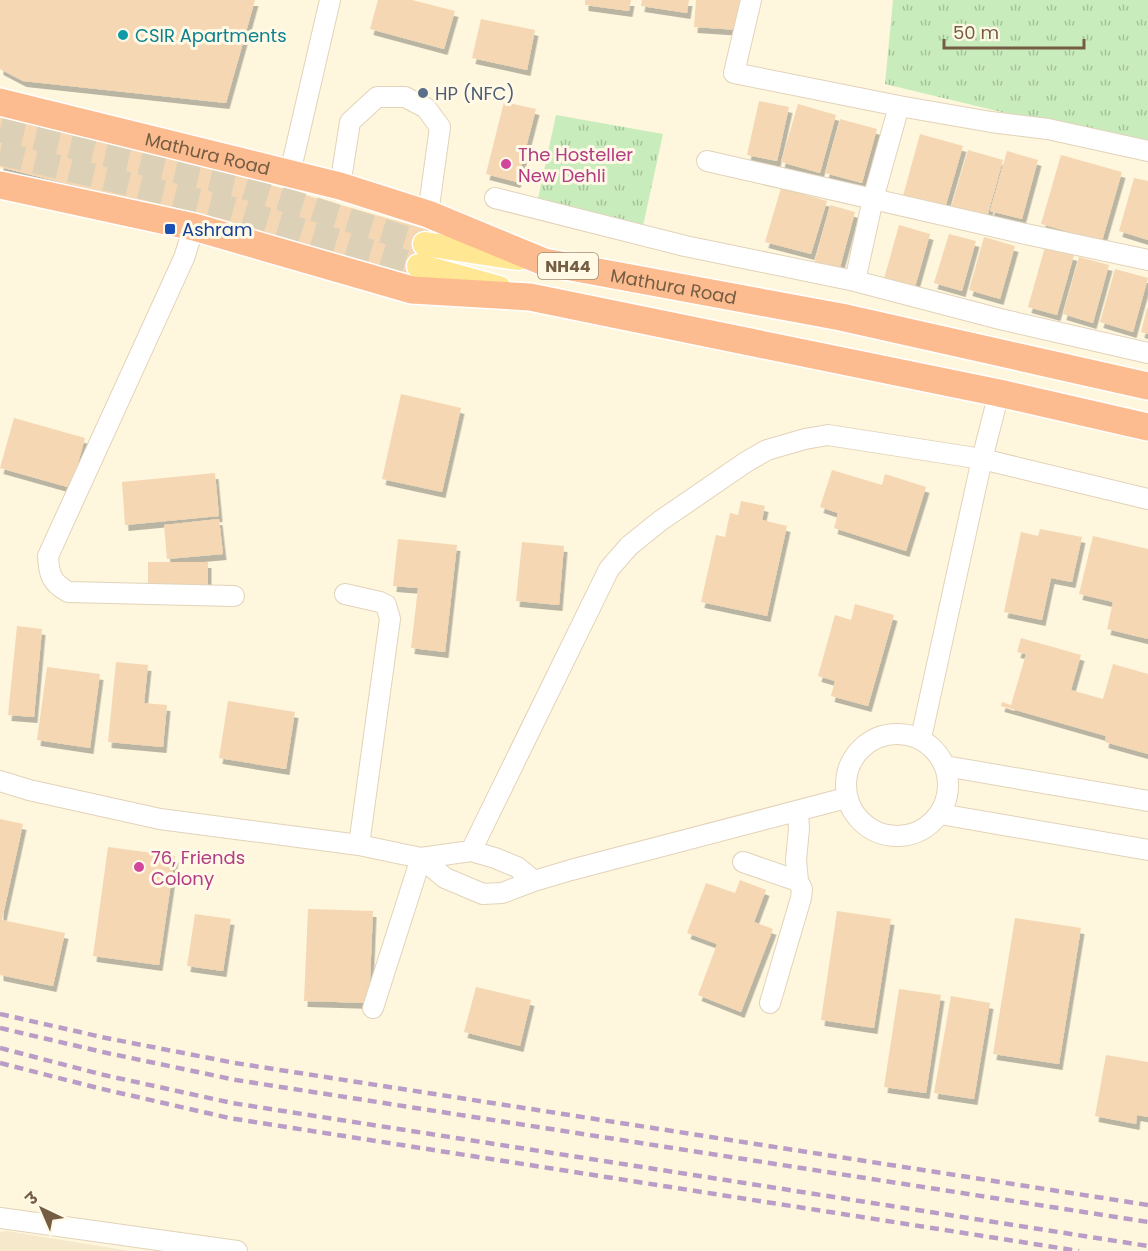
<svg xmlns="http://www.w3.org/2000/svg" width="1148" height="1251" viewBox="0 0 1148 1251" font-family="Poppins,'Noto Sans Devanagari',sans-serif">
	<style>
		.residential { fill: #f6e9cb }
		.park { fill: url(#park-tufts) }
		.building { fill: #f5d7b3; filter: url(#shadow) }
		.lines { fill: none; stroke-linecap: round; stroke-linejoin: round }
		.major-tunnel { stroke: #dcd0b7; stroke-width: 24; stroke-dasharray: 24 12; stroke-linecap: butt }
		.minor-casing { stroke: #e2d3b9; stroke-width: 22 }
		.major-casing { stroke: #fff; stroke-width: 27 }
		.highway-casing { stroke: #fff; stroke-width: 30 }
		.minor { stroke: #fff; stroke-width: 20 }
		.major { stroke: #ffe793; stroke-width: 24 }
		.highway { stroke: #fdbc8f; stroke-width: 27 }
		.rail { stroke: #ba9dc7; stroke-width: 4.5; stroke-dasharray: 9 6; stroke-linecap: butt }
		.culture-dot { fill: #0f9aa8; stroke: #fff9e5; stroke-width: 2 }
		.service-dot { fill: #5c6f8a; stroke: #fff9e5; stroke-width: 2 }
		.hotel-dot { fill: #d1479c; stroke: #fff9e5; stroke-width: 2 }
		.transit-dot { fill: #1a4fb4; stroke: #fff9e5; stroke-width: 2 }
		.labels { text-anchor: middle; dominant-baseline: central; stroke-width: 6; stroke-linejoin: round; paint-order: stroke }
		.shield { fill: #fff9e5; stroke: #9e8c74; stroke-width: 1.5 }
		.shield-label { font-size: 16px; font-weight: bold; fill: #755d44 }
		.culture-label { font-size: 18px; fill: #0d838f; stroke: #fff9e5; text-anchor: start }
		.service-label { font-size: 18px; fill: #4e5e75; stroke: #fff9e5; text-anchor: start }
		.street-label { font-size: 18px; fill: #755d44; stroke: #fff9e5 }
		.hotel-label { font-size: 18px; fill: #b23c85; stroke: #fff9e5; text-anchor: start }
		.transit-label { font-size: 18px; fill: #164399; stroke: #fff9e5; text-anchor: start }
	</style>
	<defs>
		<pattern id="park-tufts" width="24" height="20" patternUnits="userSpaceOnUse" patternTransform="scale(1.5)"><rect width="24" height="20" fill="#c8ecbc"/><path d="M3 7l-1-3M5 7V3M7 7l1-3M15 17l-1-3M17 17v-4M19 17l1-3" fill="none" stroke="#a7c29a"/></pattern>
		<filter id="shadow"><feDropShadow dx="3.5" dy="6" stdDeviation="0" flood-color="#0004"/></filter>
	</defs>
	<rect width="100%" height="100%" fill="#fef6dd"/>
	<!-- residential -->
	<path class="residential" d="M7 1231 130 1251H0V1232Z"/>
	<!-- park -->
	<path class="park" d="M893 0H1148V142L1047 123 885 84Z
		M556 115 663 134 641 235 536 208Z"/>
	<!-- building -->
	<path class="building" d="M0 0H255L226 103 23 81 0 69Z
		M378 0H412L455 11 444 49 370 29Z
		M585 0H631L629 11 585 5Z
		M642 0H689L687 13 641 6Z
		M696 0H741L739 30 694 27Z
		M481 19 535 30 527 70 472 58Z
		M759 101 789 107 777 161 747 155Z
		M504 102 536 109 517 182 486 174Z
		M798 104 836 115 820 173 781 162Z
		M0 116 224 172 429 230 416 277 207 219 0 167Z
		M840 119 877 129 862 183 825 173Z
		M920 134 963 146 945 208 903 196Z
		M968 150 1003 160 987 217 951 208Z
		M1007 151 1038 160 1022 219 990 211Z
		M1061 155 1122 172 1102 241 1041 224Z
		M1134 178 1148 181V240L1119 231Z
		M781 188 827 201 811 254 765 242Z
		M830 205 855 212 839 271 814 264Z
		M899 225 930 234 915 287 884 279Z
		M949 234 976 241 962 291 934 283Z
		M984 237 1015 246 1000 299 969 290Z
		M1045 247 1074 255 1057 315 1028 307Z
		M1079 257 1109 265 1093 323 1063 314Z
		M1115 269 1148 278 1133 332 1100 322Z
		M1147 308H1148V334L1141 332Z
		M401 394 461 408 442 492 382 479Z
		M14 418 85 438 71 488 0 468Z
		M832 470 882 485 885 474 926 487 906 551 834 528 838 513 820 507Z
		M215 473 219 516 125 525 122 482Z
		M741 501 765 506 762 520 787 526 767 616 701 602 716 535 725 537 730 513 738 515Z
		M219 519 223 554 167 559 164 525Z
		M1040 529 1082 537 1072 582 1051 578 1042 620 1004 612 1021 532 1038 536Z
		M1093 536 1148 549V639L1107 629 1113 602 1079 594Z
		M398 539 457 545 445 652 411 648 418 588 393 586Z
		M522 542 564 546 559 605 516 601Z
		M148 562H208V594H148Z
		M855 604 894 615 868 706 831 696 835 681 818 676 835 615 851 620Z
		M17 626 42 629 34 717 8 715Z
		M1021 638 1081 655 1071 690 1103 699 1113 664 1148 674V754L1105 742 1106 736 1001 706 1002 702 1011 705 1026 654 1017 652Z
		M116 662 148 665 144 703 167 705 163 747 108 742Z
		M47 667 100 674 90 748 37 740Z
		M228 701 295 712 286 769 219 758Z
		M0 819 23 824 2 920 65 933 53 986 0 975Z
		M108 847 175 856 159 965 93 956Z
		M740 880 766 890 754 922 773 929 741 1012 698 995 717 944 687 933 706 883 735 893Z
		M308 909 373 911 369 1003 304 1001Z
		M837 911 891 919 874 1028 821 1020Z
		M195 914 231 919 223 971 187 966Z
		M1015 918 1081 928 1059 1064 993 1054Z
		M476 987 531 1000 520 1046 464 1032Z
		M899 989 941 995 926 1093 884 1087Z
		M951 996 990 1003 974 1099 934 1093Z
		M1106 1055 1148 1062V1117L1137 1115 1136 1124 1095 1116Z"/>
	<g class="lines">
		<!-- major-tunnel -->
		<path class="major-tunnel" d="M0 130 244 187 425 244
			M0 153 233 209 419 266"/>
		<defs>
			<path id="minor" d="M751 0 734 73 899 106 991 122 1048 129 1148 151
				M707 161 1021 233 1148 260
				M290 173 330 0
				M340 186 350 122 377 97H405L426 108 440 127 428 214
				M495 198 685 246 855 281 1000 319 1148 353
				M194 227 184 258 48 556C49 575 51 582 68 592L234 596
				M855 281 873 199 899 106
				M345 594 380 602 386 605 390 619 359 845
				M846 785a51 51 0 1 1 102 0a51 51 0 1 1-102 0Z
				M921 738 982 459 999 393
				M945 766 1148 801
				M0 781 29 790 160 819 359 845 421 858 471 851 495 858 517 867 534 881
				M940 814 1148 850
				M471 851 609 569 629 546 660 521 746 462 767 450 805 439 828 435 982 459 1148 499
				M421 858 445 878 483 894 502 893 534 881 571 870 846 798
				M743 862 798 881
				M770 1003 801 898 802 889 798 881 796 860 799 829 798 811
				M373 1008 421 858
				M0 1218 237 1251"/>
			<path id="major" d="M425 244 518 258
				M419 266 499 288"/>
			<g id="highway">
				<path id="s1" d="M0 102 340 186 428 214 544 262 841 317 1148 386"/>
				<path d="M0 185 194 227 412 290 530 297 999 393 1148 427"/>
			</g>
		</defs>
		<!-- minor casing -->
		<use href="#minor" class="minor-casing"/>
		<!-- major casing -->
		<use href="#major" class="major-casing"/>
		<!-- highway casing -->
		<use href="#highway" class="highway-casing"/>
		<!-- minor -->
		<use href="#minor" class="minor"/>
		<!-- major -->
		<use href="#major" class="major"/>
		<!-- highway -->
		<use href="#highway" class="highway"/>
		<!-- rail -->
		<path class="rail" d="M0 1014 106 1038 235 1063 1148 1205
			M0 1028 107 1053 236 1080 1148 1222
			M0 1048 104 1075 232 1103 1148 1246
			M0 1063 98 1088 229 1118 1079 1251"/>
	</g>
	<!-- markers -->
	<circle class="culture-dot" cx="123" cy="35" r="6"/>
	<circle class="service-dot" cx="423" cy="93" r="6"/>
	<g class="hotel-dot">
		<circle cx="506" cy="164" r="6"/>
		<circle cx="139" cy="867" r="6"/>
	</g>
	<rect class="transit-dot" x="164" y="223" width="12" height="12" rx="3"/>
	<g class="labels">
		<!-- shield labels -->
		<rect class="shield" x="538" y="253" width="60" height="26" rx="4.5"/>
		<g class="shield-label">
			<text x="568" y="266">NH44</text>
		</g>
		<!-- culture labels -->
		<g class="culture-label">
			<text x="135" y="35">CSIR Apartments</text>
		</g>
		<!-- service labels -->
		<g class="service-label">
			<text x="435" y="93">HP (NFC)</text>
		</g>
		<!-- street labels -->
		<g class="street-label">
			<text stroke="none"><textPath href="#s1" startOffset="214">Mathura Road</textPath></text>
			<text stroke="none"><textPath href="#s1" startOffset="700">Mathura Road</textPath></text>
		</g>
		<!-- hotel labels -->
		<g class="hotel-label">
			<text x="518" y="154">The Hosteller<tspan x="518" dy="21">New Dehli</tspan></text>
			<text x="151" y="857">76, Friends<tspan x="151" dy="21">Colony</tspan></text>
		</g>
		<!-- transit labels -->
		<g class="transit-label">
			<text x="182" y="229">Ashram</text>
		</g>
	</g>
	<!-- north arrow -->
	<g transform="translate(42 1209) rotate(316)" stroke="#fff9e5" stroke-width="4.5" paint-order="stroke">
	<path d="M0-4.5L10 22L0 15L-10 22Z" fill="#755d44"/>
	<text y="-9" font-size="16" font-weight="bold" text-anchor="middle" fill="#755d44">उ</text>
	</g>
	<!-- scale -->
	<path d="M944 39v9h140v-9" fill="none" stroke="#755d44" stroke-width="3"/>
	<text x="953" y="39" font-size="18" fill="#755d44" stroke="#fff9e5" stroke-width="4.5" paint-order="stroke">50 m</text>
</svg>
